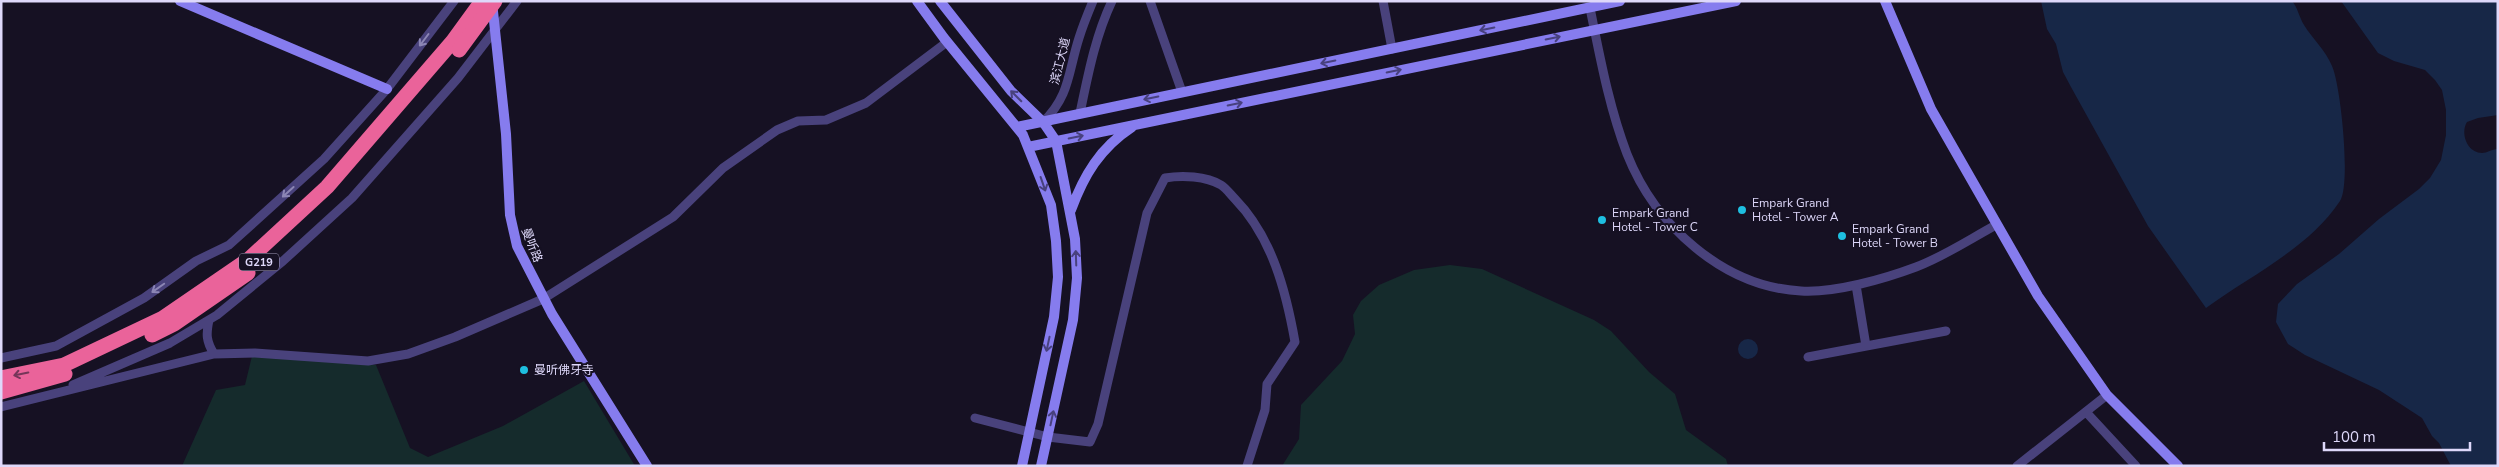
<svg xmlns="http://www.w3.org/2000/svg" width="2499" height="467" viewBox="0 0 2499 467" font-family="'Nunito Sans','Noto Sans SC',sans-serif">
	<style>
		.green { fill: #152b2c }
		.water { fill: #172747 }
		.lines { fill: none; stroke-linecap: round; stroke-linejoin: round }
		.street { stroke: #49427c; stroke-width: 9 }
		.secondary { stroke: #867cee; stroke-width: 10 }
		.highway { stroke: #ea639a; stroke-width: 15 }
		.highway-bridge { stroke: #ea639a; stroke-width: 15 }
		.oneway { stroke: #48417e }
		.oneway2 { stroke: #8c86b5 }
		.oneway3 { stroke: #753659 }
		.poi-dot { fill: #1ebfe0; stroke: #161123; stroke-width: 2 }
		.labels { text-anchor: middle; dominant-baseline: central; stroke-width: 4; stroke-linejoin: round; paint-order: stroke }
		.shield { fill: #161123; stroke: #a29cba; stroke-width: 1 }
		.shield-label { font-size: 11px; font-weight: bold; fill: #ded8fa }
		.street-label { font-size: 12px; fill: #ded8fa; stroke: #161123 }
		.poi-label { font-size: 12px; fill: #ded8fa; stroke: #161123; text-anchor: start }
	</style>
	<rect width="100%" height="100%" fill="#161123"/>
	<!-- green -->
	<path class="green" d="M1450 265 1482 269 1594 320 1611 331 1649 372 1675 394 1686 430 1726 459 1728 466H1282L1299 439 1301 405 1342 361 1355 334 1353 315 1361 301 1379 285 1414 270Z
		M252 356 376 365 410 448 428 457 503 426 584 381 635 466H182L216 390 245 385Z"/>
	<!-- water -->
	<path class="water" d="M2041 1H2292C2298 8 2299 17 2304 25 2312 38 2326 51 2332 66 2341 86 2351 185 2340 201 2308 249 2251 275 2206 308L2148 226 2071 87 2063 72 2056 44 2047 29Z
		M2341 1H2498V115L2478 118 2467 122C2460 133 2467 153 2482 153 2487 153 2492 149 2498 149V466H2451L2439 443 2432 436 2422 418 2379 390 2305 355 2288 344 2276 322 2278 304 2297 284 2339 254 2379 219 2419 189 2430 178 2441 160 2446 135V110L2442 90 2435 80 2425 70 2394 61 2378 53Z
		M1738 349a10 10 0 1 1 20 0a10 10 0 1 1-20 0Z"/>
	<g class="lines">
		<!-- street -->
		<path class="street" d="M1150 1 1182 92
			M1383 1 1392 49
			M1590 8C1600 57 1609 107 1627 154 1655 225 1723 287 1801 291 1835 293 1884 279 1916 267 1943 257 1970 239 1996 225
			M1080 113C1088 75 1095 37 1112 1
			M1043 122C1070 96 1068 72 1079 38 1083 25 1088 13 1093 1
			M1856 285 1866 346
			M209 320C206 334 206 341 214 354
			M1808 357 1946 331
			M1 358 56 346 144 298 196 261 229 245 324 159 387 89 454 1
			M73 385 170 343 217 315 283 261 352 198 458 78 517 1
			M1 407 214 354 255 353 368 361 408 354 455 337 543 299 673 217 723 168 777 130 798 121 826 120 866 103 947 42
			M2086 412 2136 466
			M975 418 1048 437 1090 442 1098 424 1147 213 1165 178C1182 175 1206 176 1221 185 1226 188 1231 195 1235 199 1272 237 1286 291 1295 342L1267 384 1265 410 1247 466
			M2017 466 2107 395"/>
		<!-- secondary -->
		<path class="secondary" d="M180 1 387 89
			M917 1 944 38 1023 135 1051 205 1056 241 1058 277 1054 317 1022 466
			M940 1 1011 91 1043 122 1056 141 1075 239 1077 278 1073 320 1041 466
			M1885 1 1931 109 2038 296 2107 395 2178 466
			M492 2 506 134 510 215 517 246 552 314 647 466
			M1017 127 1620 1
			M1028 147 1736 1
			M1071 210C1084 175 1100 148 1132 127"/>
		<!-- highway -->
		<path class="highway" d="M152 335 174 324 248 273
			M1 378 64 365 163 318 249 259 327 187 453 41 482 1
			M1 392 65 374"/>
		<!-- highway-bridge -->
		<path class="highway-bridge" d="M459 50 495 1"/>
	</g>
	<!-- one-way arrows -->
	<defs><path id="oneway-shaft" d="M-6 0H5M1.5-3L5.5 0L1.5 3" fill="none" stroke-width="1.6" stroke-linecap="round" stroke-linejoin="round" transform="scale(1.25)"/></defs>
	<g class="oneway">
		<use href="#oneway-shaft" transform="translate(1487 29) rotate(168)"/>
		<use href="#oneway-shaft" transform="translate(1553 38) rotate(-12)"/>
		<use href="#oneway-shaft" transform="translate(1328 62) rotate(168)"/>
		<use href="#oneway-shaft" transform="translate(1394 71) rotate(-12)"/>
		<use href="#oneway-shaft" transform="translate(1016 96) rotate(-135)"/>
		<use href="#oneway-shaft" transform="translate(1151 98) rotate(168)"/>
		<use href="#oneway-shaft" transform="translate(1235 104) rotate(-12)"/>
		<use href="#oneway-shaft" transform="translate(1076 137) rotate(-12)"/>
		<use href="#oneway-shaft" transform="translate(1043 184) rotate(71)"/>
		<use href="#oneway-shaft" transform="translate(1076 258) rotate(-92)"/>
		<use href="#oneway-shaft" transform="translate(1048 344) rotate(102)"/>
		<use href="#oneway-shaft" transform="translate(1052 418) rotate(-78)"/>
	</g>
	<g class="oneway2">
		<use href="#oneway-shaft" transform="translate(424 40) rotate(127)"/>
		<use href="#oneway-shaft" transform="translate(288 192) rotate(138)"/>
		<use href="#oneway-shaft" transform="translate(158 288) rotate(145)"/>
	</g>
	<use class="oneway3" href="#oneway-shaft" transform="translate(21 374) rotate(168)"/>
	<!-- markers -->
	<g class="poi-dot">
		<circle cx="1742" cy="210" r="5"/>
		<circle cx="1602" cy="220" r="5"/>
		<circle cx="1842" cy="236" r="5"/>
		<circle cx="524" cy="370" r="5"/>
	</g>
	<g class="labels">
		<!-- shield labels -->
		<rect class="shield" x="239" y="253.5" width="40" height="17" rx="4"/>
		<g class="shield-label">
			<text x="259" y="262">G219</text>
		</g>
		<!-- street labels -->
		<g class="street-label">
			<text transform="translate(1060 61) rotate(-76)">滨江大道</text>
			<text transform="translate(532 245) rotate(69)">曼听路</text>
		</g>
		<!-- poi labels -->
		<g class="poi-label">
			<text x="1752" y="203">Empark Grand<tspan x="1752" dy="14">Hotel - Tower A</tspan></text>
			<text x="1612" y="213">Empark Grand<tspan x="1612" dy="14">Hotel - Tower C</tspan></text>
			<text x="1852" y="229">Empark Grand<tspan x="1852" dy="14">Hotel - Tower B</tspan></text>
			<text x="534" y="370">曼听佛牙寺</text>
		</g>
	</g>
	<!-- border -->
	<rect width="2499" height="467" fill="none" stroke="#ded8fa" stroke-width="5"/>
	<!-- scale -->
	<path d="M2324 442v8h146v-8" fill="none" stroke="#ded8fa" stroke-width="2.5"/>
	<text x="2332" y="442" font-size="15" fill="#ded8fa" stroke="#161123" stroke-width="4" paint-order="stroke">100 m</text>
</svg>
